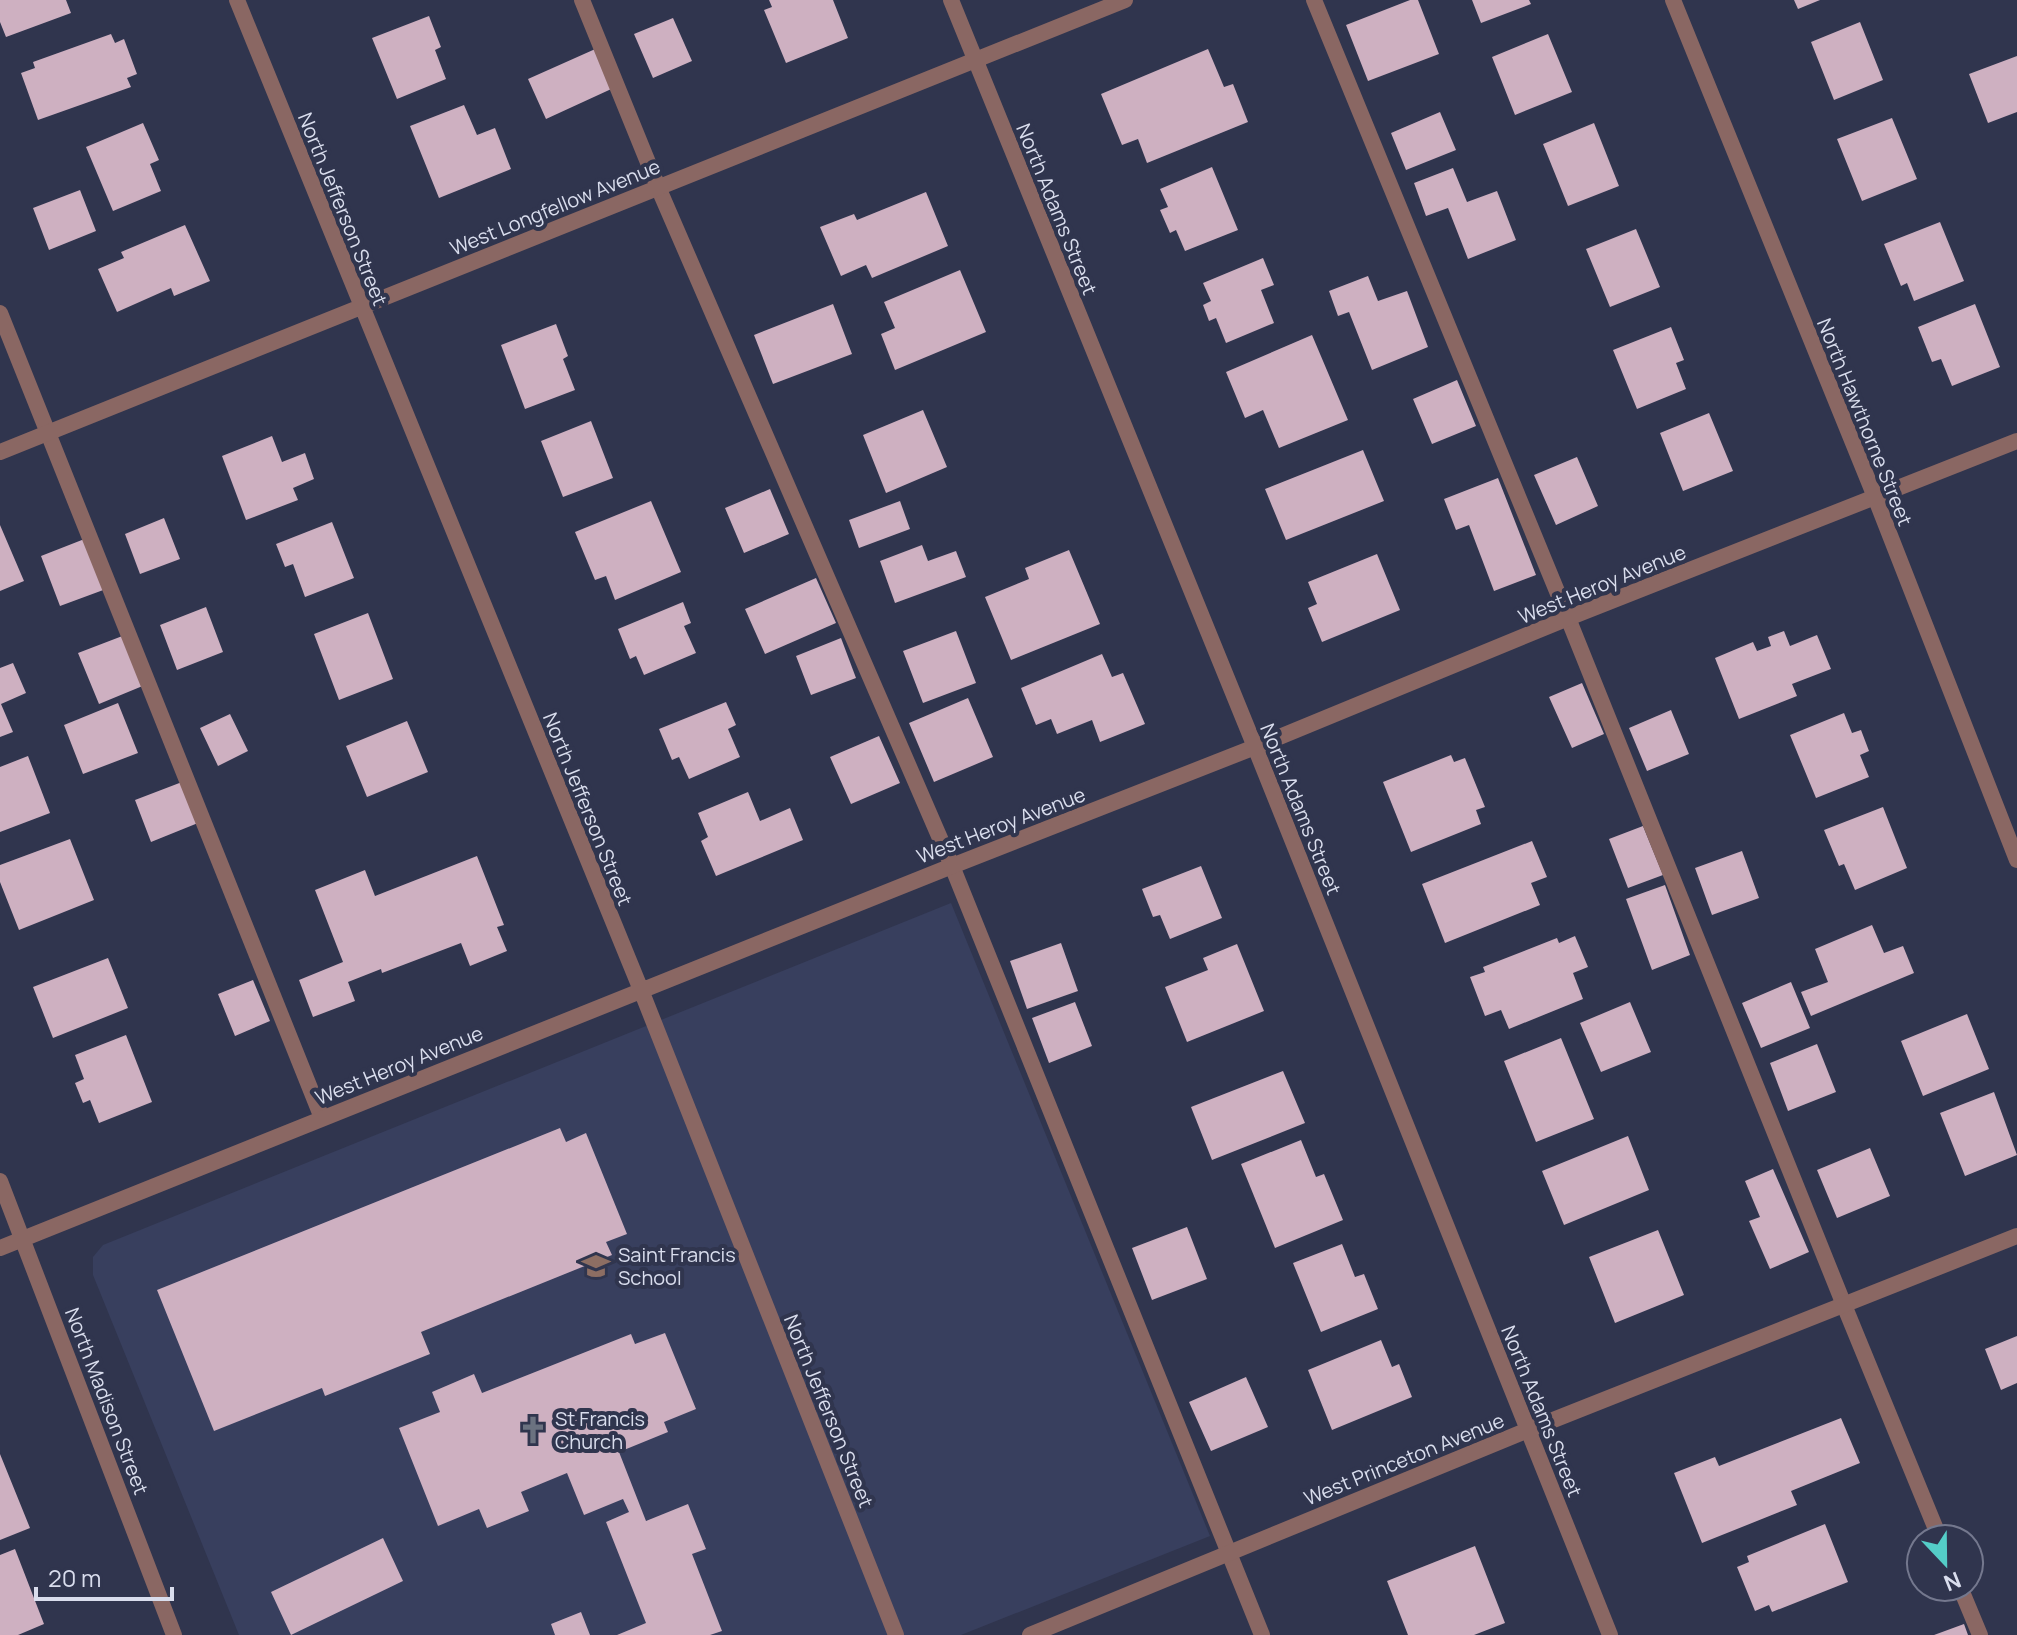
<svg xmlns="http://www.w3.org/2000/svg" width="2017" height="1635" viewBox="0 0 2017 1635" font-family="Manrope,sans-serif">
	<style>
		.built { fill: #383f5e }
		.building { fill: #ceb0c1 }
		.lines { fill: none; stroke-linecap: round; stroke-linejoin: round }
		.service { stroke: #8a6763; stroke-width: 16 }
		.minor { stroke: #8a6763; stroke-width: 16 }
		.labels { text-anchor: middle; dominant-baseline: central; stroke-width: 8; stroke-linejoin: round; paint-order: stroke }
		.street-label { font-size: 20px; fill: #d9dded; stroke: #30354e }
		.poi-label { font-size: 20px; fill: #d9dded; stroke: #30354e; text-anchor: start }
	</style>
	<rect width="100%" height="100%" fill="#30354e"/>
	<!-- built -->
	<path class="built" d="M951 903 1210 1536 961 1635H239L93 1275V1257L103 1245Z"/>
	<!-- building -->
	<path class="building" d="M0 0H66L71 13 6 37 0 22Z
		M769 0H833L848 38 786 63 764 10 772 7Z
		M1410 0H1418L1439 54 1368 81 1346 25Z
		M1472 0H1529L1531 4 1481 23Z
		M1794 0H1820L1798 9Z
		M429 16 441 47 435 50 446 79 397 99 372 38Z
		M673 18 692 61 653 78 634 34Z
		M1860 22 1883 80 1834 100 1811 42Z
		M111 34 115 43 124 39 137 74 127 78 131 87 38 120 21 73 35 68 33 62Z
		M1548 34 1572 92 1515 115 1492 57Z
		M602 46 620 85 546 119 528 79Z
		M1208 49 1224 87 1233 84 1248 122 1147 163 1138 139 1122 145 1101 94Z
		M2017 56V112L1988 123 1969 74Z
		M464 105 477 135 495 128 511 169 439 198 410 126Z
		M1440 112 1456 150 1406 170 1391 133Z
		M1892 118 1917 179 1862 201 1837 139Z
		M143 123 159 160 150 164 161 191 113 211 86 147Z
		M1594 123 1619 186 1568 206 1543 144Z
		M1212 167 1238 230 1185 251 1176 230 1170 233 1160 210 1168 207 1160 189Z
		M1453 168 1467 202 1497 191 1516 240 1468 259 1448 208 1426 216 1414 183Z
		M80 190 96 231 49 250 33 208Z
		M926 192 948 246 872 278 866 265 841 276 820 227 854 214 857 220Z
		M1940 222 1964 281 1914 301 1907 283 1901 286 1884 244Z
		M185 225 210 281 174 296 171 288 117 312 98 269 124 258 121 252Z
		M1636 229 1660 287 1610 307 1586 249Z
		M1263 258 1274 285 1261 290 1274 323 1226 343 1216 318 1209 321 1203 305 1211 301 1203 283Z
		M960 270 986 332 895 370 881 334 895 328 884 302Z
		M1368 276 1378 301 1407 291 1428 347 1372 370 1349 312 1338 316 1329 291Z
		M833 304 852 354 773 384 754 335Z
		M1975 304 2000 367 1952 386 1941 359 1932 362 1918 327Z
		M556 324 568 356 563 359 575 390 525 409 501 345Z
		M1671 327 1684 360 1676 363 1686 389 1637 409 1613 350Z
		M1312 335 1348 420 1279 448 1263 410 1245 418 1226 372Z
		M1457 380 1476 426 1432 444 1413 399Z
		M923 410 947 467 886 493 863 435Z
		M1709 413 1733 471 1683 491 1660 433Z
		M591 421 613 478 563 497 541 441Z
		M272 436 282 462 305 453 314 479 293 488 298 500 246 520 222 456Z
		M1363 450 1384 501 1286 540 1265 489Z
		M1577 457 1598 506 1556 525 1534 475Z
		M1498 478 1536 575 1494 591 1469 525 1456 530 1444 499Z
		M770 489 789 534 744 553 725 508Z
		M651 501 681 572 615 600 606 576 595 580 575 532Z
		M900 501 910 529 859 548 849 520Z
		M164 518 180 559 140 574 125 534Z
		M332 522 354 578 305 597 293 564 285 567 276 544Z
		M0 525 24 581 0 591Z
		M87 538 106 589 60 606 41 556Z
		M922 545 928 561 956 551 966 577 895 603 880 561Z
		M1069 550 1100 624 1011 660 985 597 1029 579 1025 568Z
		M1377 554 1400 610 1322 642 1308 608 1317 604 1308 582Z
		M816 578 836 623 765 654 745 609Z
		M683 602 691 623 684 626 696 653 644 675 636 656 630 659 618 629Z
		M206 607 223 652 177 670 160 625Z
		M368 613 393 679 339 700 314 634Z
		M956 631 976 683 923 703 903 651Z
		M1784 631 1790 646 1817 635 1831 669 1792 684 1797 696 1739 719 1715 658 1753 642 1757 651 1771 646 1768 637Z
		M125 635 145 685 99 704 78 653Z
		M841 638 856 678 811 695 796 656Z
		M1102 654 1112 677 1123 673 1145 724 1100 742 1092 720 1057 734 1051 719 1036 725 1021 688Z
		M13 663 26 693 1 704 13 732 0 737V668Z
		M1582 683 1604 734 1572 748 1549 697Z
		M968 698 993 757 934 782 909 723Z
		M726 702 736 725 728 729 740 757 689 779 679 757 672 760 659 729Z
		M118 703 138 753 83 774 64 725Z
		M1671 710 1689 754 1647 771 1629 728Z
		M1844 713 1852 733 1861 730 1869 751 1860 755 1869 777 1816 798 1790 735Z
		M230 714 248 751 218 766 200 728Z
		M407 721 428 772 367 797 346 746Z
		M879 736 900 783 851 804 830 757Z
		M1451 755 1454 762 1465 758 1485 807 1476 810 1481 824 1411 852 1383 782Z
		M28 756 50 813 0 832V767Z
		M182 782 198 823 151 842 135 800Z
		M748 792 760 821 790 808 803 840 716 876 701 841 708 837 698 813Z
		M1883 807 1907 868 1855 890 1844 864 1839 866 1824 830Z
		M1643 826 1663 875 1628 888 1609 839Z
		M70 839 94 900 19 930 0 882V865Z
		M1532 841 1547 877 1531 883 1540 905 1445 943 1422 884Z
		M1742 851 1759 898 1712 915 1695 868Z
		M477 856 504 925 497 927 507 951 470 966 461 943 382 973 381 969 348 982 355 1001 313 1017 299 980 343 962 315 890 365 870 375 896Z
		M1201 866 1222 918 1170 939 1160 915 1153 917 1142 889Z
		M1665 885 1690 955 1652 970 1626 899Z
		M1872 925 1884 953 1903 946 1914 973 1811 1016 1801 992 1828 982 1815 949Z
		M1575 936 1588 967 1573 973 1583 999 1509 1029 1501 1010 1485 1016 1470 977 1485 972 1483 967 1557 938 1559 943Z
		M1061 943 1078 991 1027 1009 1010 961Z
		M1237 944 1264 1011 1187 1042 1165 987 1208 970 1203 958Z
		M108 958 128 1008 53 1038 33 987Z
		M253 980 270 1021 235 1036 218 994Z
		M1791 982 1810 1028 1761 1048 1742 1003Z
		M1075 1002 1092 1046 1049 1063 1032 1018Z
		M1630 1002 1651 1052 1601 1072 1580 1023Z
		M1967 1014 1989 1069 1923 1096 1901 1041Z
		M126 1035 152 1102 99 1123 90 1100 83 1103 75 1083 84 1079 75 1055Z
		M1561 1038 1594 1119 1536 1142 1504 1061Z
		M1817 1044 1836 1092 1788 1111 1770 1063Z
		M1283 1071 1305 1123 1212 1160 1191 1107Z
		M1994 1092 2017 1155 1965 1176 1940 1113Z
		M560 1128 566 1142 586 1133 627 1234 606 1242 612 1255 421 1332 430 1354 325 1396 322 1388 214 1431 157 1290Z
		M1628 1136 1649 1190 1564 1225 1542 1171Z
		M1301 1140 1316 1177 1324 1174 1343 1220 1275 1248 1241 1164Z
		M1870 1148 1890 1196 1837 1218 1817 1170Z
		M1773 1169 1809 1252 1770 1269 1749 1221 1760 1217 1745 1181Z
		M1187 1227 1207 1279 1152 1300 1132 1248Z
		M1658 1230 1684 1295 1615 1323 1589 1257Z
		M1342 1244 1355 1277 1364 1274 1378 1309 1321 1332 1293 1263Z
		M665 1333 696 1409 664 1422 668 1432 619 1452 646 1521 688 1504 706 1549 692 1554 722 1631 710 1635H617L646 1623 606 1522 629 1512 623 1499 584 1515 567 1473 521 1492 529 1511 487 1528 479 1509 438 1526 399 1428 440 1412 432 1392 474 1374 482 1393 631 1334 635 1344Z
		M2017 1336V1383L2001 1390 1985 1349Z
		M1381 1340 1392 1367 1399 1364 1412 1397 1332 1430 1308 1370Z
		M1246 1377 1268 1427 1211 1451 1189 1402Z
		M1841 1418 1860 1463 1791 1491 1797 1505 1702 1543 1674 1473 1715 1457 1719 1466Z
		M0 1454 30 1528 0 1540Z
		M1825 1524 1848 1582 1772 1612 1769 1605 1755 1611 1737 1567 1749 1562 1747 1556Z
		M383 1538 403 1581 291 1635 271 1592Z
		M1475 1546 1505 1623 1474 1635H1408L1387 1581Z
		M15 1549 44 1624 18 1635H0V1555Z
		M581 1612 590 1635H555L551 1624Z
		M1964 1624 1968 1635H1934Z"/>
	<g class="lines">
		<!-- service -->
		<path class="service" d="M582 0 658 187 952 866 1262 1635
			M1314 0 1568 618 1844 1305 1940 1539
			M0 313 322 1118
			M1960 1587 1980 1635"/>
		<!-- minor -->
		<path class="minor" d="M237 0 641 990 896 1635
			M951 0 1255 747 1610 1635
			M1673 0 1875 497 2017 860
			M0 452 1125 0
			M0 1181 174 1635
			M0 1248 952 866 1255 747 1568 618 2017 441
			M1030 1635 1528 1430 2017 1236"/>
	</g>
	<!-- icons -->
	<defs>
		<symbol id="school-bare" viewBox="-9 -9 18 18"><path d="M0-5L7-2L0 1L-7-2ZM-4 1L0 2.5L4 1V4Q0 6-4 4Z" fill="#8d6e63" stroke="#30354e" stroke-width="2.5" paint-order="stroke"/></symbol>
		<symbol id="church-bare" viewBox="-9 -9 18 18"><path d="M-1.2-6h2.4v3.5h3.3v2.4h-3.3V6h-2.4V-.1h-3.3v-2.4h3.3Z" fill="#6b7280" stroke="#30354e" stroke-width="2.5" paint-order="stroke"/></symbol>
	</defs>
	<g fill-rule="evenodd">
		<use href="#school-bare" x="576" y="1246" width="40" height="40"/>
		<use href="#church-bare" x="513" y="1410" width="40" height="40"/>
	</g>
	<g class="labels">
		<!-- street labels -->
		<g class="street-label">
			<text transform="translate(555 207) rotate(-22)">West Longfellow Avenue</text>
			<text transform="translate(343 209) rotate(68)">North Jefferson Street</text>
			<text transform="translate(1057 209) rotate(68)">North Adams Street</text>
			<text transform="translate(1865 422) rotate(68)">North Hawthorne Street</text>
			<text transform="translate(1602 584) rotate(-22)">West Heroy Avenue</text>
			<text transform="translate(588 809) rotate(68)">North Jefferson Street</text>
			<text transform="translate(1301 809) rotate(68)">North Adams Street</text>
			<text transform="translate(1001 825) rotate(-21)">West Heroy Avenue</text>
			<text transform="translate(399 1065) rotate(-22)">West Heroy Avenue</text>
			<text transform="translate(107 1401) rotate(69)">North Madison Street</text>
			<text transform="translate(829 1411) rotate(68)">North Jefferson Street</text>
			<text transform="translate(1542 1411) rotate(68)">North Adams Street</text>
			<text transform="translate(1404 1459) rotate(-22)">West Princeton Avenue</text>
		</g>
		<!-- poi labels -->
		<g class="poi-label">
			<text x="618" y="1254">Saint Francis<tspan x="618" dy="23">School</tspan></text>
			<text x="555" y="1418">St Francis<tspan x="555" dy="23">Church</tspan></text>
		</g>
	</g>
	<!-- north arrow -->
	<g transform="translate(1945 1563) rotate(158)"><circle r="38" fill="#30354e" stroke="#74788e" stroke-width="2"/>
	<path d="M0-6L14 30L0 20L-14 30Z" fill="#54cdc7"/>
	<text y="-12" font-size="22" font-weight="bold" text-anchor="middle" fill="#d9dded">N</text>
	</g>
	<!-- scale -->
	<path d="M36 1587v12h136v-12" fill="none" stroke="#d9dded" stroke-width="4"/>
	<text x="48" y="1587" font-size="24" fill="#d9dded" stroke="#30354e" stroke-width="6" paint-order="stroke">20 m</text>
</svg>
